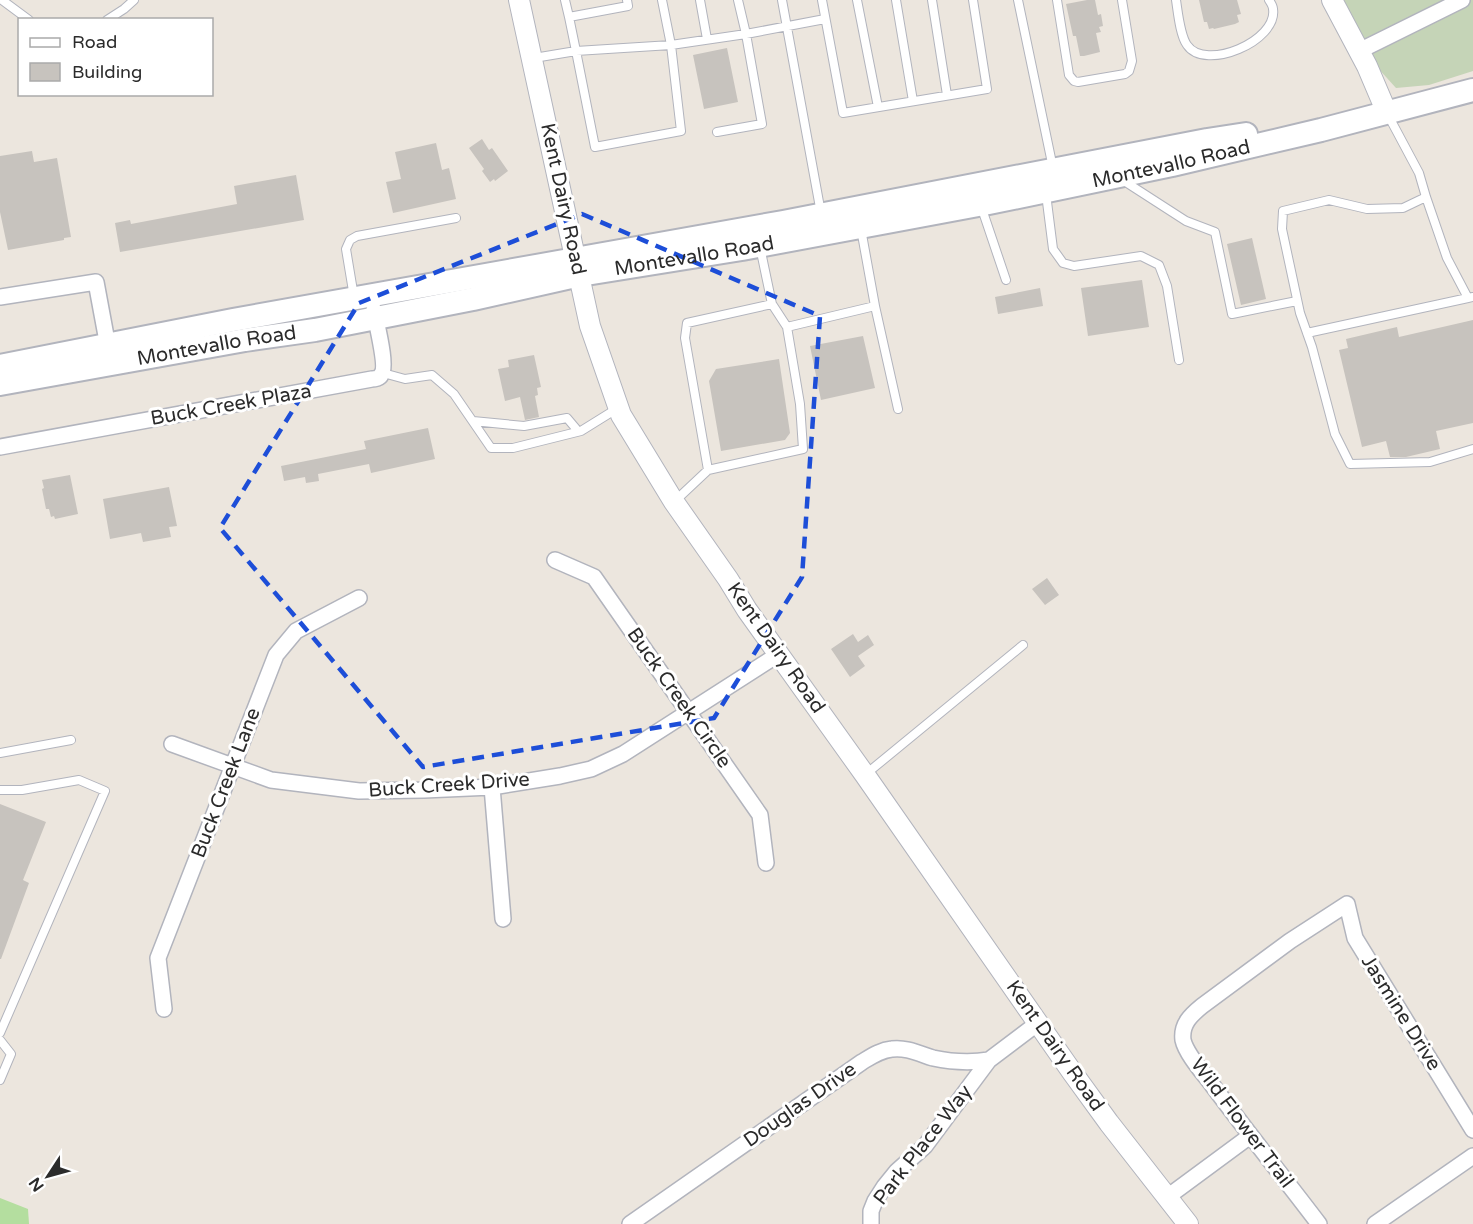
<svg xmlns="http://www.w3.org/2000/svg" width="1473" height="1224" viewBox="0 0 1473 1224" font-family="'Varela Round',sans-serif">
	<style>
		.green { fill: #b4de9f }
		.cemetery { fill: #c5d4b7 }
		.building { fill: #c7c3be }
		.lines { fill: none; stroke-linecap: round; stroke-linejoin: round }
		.service-casing { stroke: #b2b4bd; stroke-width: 10 }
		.minor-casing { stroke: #b2b4bd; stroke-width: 18 }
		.tertiary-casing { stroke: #b2b4bd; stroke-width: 22 }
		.secondary-casing { stroke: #b2b4bd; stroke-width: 26 }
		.service { stroke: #fff; stroke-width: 8 }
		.minor { stroke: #fff; stroke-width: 15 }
		.tertiary { stroke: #fff; stroke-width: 20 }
		.secondary { stroke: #fff; stroke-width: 22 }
		.marked { fill: none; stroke: #1d4ed8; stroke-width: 4.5; stroke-dasharray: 12 8; stroke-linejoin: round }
		.labels { text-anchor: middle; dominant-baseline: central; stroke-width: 6; stroke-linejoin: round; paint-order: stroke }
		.street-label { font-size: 20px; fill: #2b2b2b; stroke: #fff }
	</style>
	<rect width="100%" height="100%" fill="#ece6de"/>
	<!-- green -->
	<path class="green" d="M0 1198 28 1209 29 1224H0Z"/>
	<!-- cemetery -->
	<path class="cemetery" d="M1341 0H1473V71L1429 85 1396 88 1377 67Z"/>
	<!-- building -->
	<path class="building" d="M1087 0H1095L1098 15 1101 14 1103 26 1099 27 1101 32 1096 33 1100 52 1084 56H1080L1076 36H1073L1066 4Z
		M1199 0H1237L1241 14 1237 15 1239 22 1235 24 1214 29 1213 28 1209 29 1207 22H1204Z
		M727 48 738 102 704 109 693 55Z
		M482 139 489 150 492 148 508 171 495 181 494 179 490 182 482 171 484 169 469 148Z
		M436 143 442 170 449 168 456 199 393 213 386 182 401 179 395 152Z
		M32 151 34 162 57 158 71 237 64 238V240L8 250 0 212V156Z
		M296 175 304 220 120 252 115 223 130 220 131 224 237 204 234 186Z
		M1252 238 1266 299 1241 305 1227 244Z
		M1142 280 1149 327 1088 336 1081 288Z
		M1040 288 1043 306 998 314 995 297Z
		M1473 320V423L1436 431 1440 449 1406 457H1390L1386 441 1362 447 1339 350 1348 348 1346 339 1397 327 1399 337Z
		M863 336 875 388 821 400 810 346Z
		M534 355 541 387 537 388 538 395 535 396 539 417 525 420 520 397 505 401 498 369 509 367 508 360Z
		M779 359 790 433 785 440 721 451 709 381 716 369Z
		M428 428 435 459 371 473 369 464 318 474 319 481 306 483 305 477 284 481 281 466 366 449 364 441Z
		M70 475 78 514 55 519 54 516 51 517 49 509H46L42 489 44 488 42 480Z
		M169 487 177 526 169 527 171 537 143 542 141 533 110 539 103 499Z
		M1047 578 1059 595 1045 605 1032 589Z
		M853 634 858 642 868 635 874 645 858 656 865 666 850 677 831 649Z
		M0 804 46 822 23 880 29 883 1 959H0Z"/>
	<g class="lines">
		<defs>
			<path id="service" d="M2 0 29 20
				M565 0 569 17 628 6 627 0
				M662 0 671 45 746 34 825 19
				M700 0 707 39
				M782 0 821 213
				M822 0 843 113 987 89 973 0
				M857 0 878 107
				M896 0 913 101
				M932 0 947 95
				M1018 0 1053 168
				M1057 0 1069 75 1074 81 1078 82 1125 74 1129 71 1132 61 1122 0
				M1176 0C1178 13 1180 35 1187 45 1205 72 1278 41 1273 9 1273 6 1271 3 1269 0
				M107 20 124 9 134 0
				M671 45 681 131 595 147 576 51Z
				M534 58 576 51 569 17
				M1388 115 1419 173 1426 197 1447 258 1468 298 1473 297
				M717 132 762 124 746 34 738 0
				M1124 181 1186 221 1215 232 1232 314 1297 301
				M1046 194 1053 249 1063 263 1074 266 1141 256 1159 265 1167 286 1179 360
				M1426 197 1403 208 1367 209 1329 200 1283 211 1282 229 1300 313 1312 347 1335 434 1350 464 1430 462 1473 449
				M981 206 1006 280
				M760 247 772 304
				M354 297 346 249 350 240 357 236 456 218
				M875 306 898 409
				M787 327 875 306 861 229
				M1307 333 1468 298
				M383 373 405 379 432 375 454 394 491 448H513L581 431 618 408
				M473 421 524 426 567 418 578 431
				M675 501 708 470 803 449 800 404 787 327 772 304 687 323 685 338 708 470
				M0 753 71 740
				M866 774 1023 645
				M0 790H22L79 780 105 791 0 1033
				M0 1040 11 1054 0 1080"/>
			<path id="minor" d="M1359 51 1462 0
				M0 297 96 282 109 352
				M0 447 372 379C375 379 380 378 381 375 388 367 376 322 374 310
				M555 560 594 577 760 815 766 863
				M172 744 271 780 359 791 424 790 492 787 560 776 591 769 623 754 779 654
				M492 787 503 919
				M164 1009 158 958 276 655 296 631 359 598
				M1166 1198 1250 1136
				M630 1224 862 1062C872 1056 881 1050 892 1049 906 1047 920 1054 933 1058 952 1062 970 1063 989 1060
				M871 1224V1211L875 1201 884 1187 897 1171 925 1146 989 1060 1038 1023
				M1319 1224C1284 1178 1248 1133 1213 1086 1204 1074 1186 1054 1183 1040 1181 1024 1191 1015 1202 1006L1290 941 1347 904 1355 938 1473 1130
				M1375 1224 1473 1156"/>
			<path id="tertiary" d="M519 0 590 326 621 415 674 502 728 579 747 610 865 775 1072 1072 1109 1123 1188 1224
				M1332 0 1367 66 1387 113"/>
			<g id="secondary">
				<path d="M0 366 233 320 783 222 1207 140 1246 134"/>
				<path id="s1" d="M0 384 245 340 315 330 473 299 580 275 742 249 989 203 1172 165 1321 130 1473 90"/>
			</g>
		</defs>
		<!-- service casing -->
		<use href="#service" class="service-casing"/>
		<!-- minor casing -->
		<use href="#minor" class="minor-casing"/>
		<!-- tertiary casing -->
		<use href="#tertiary" class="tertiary-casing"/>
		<!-- secondary casing -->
		<use href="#secondary" class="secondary-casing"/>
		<!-- service -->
		<use href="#service" class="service"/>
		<!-- minor -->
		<use href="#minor" class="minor"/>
		<!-- tertiary -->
		<use href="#tertiary" class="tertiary"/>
		<!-- secondary -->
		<use href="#secondary" class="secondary"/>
	</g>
	<!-- marked area -->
	<path class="marked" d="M582 214 820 316 802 577 714 718 423 767 220 528 359 303Z"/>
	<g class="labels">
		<!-- street labels -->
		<g class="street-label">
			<text stroke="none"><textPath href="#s1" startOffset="1192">Montevallo Road</textPath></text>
			<text transform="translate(563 199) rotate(78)">Kent Dairy Road</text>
			<text stroke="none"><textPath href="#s1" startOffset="706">Montevallo Road</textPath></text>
			<text stroke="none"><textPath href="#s1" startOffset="220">Montevallo Road</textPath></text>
			<text transform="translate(231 405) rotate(-10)">Buck Creek Plaza</text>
			<text transform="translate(776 648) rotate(55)">Kent Dairy Road</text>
			<text transform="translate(679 698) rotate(55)">Buck Creek Circle</text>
			<text transform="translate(226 783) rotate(-69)">Buck Creek Lane</text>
			<text transform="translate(449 785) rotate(-4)">Buck Creek Drive</text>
			<text transform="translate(1401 1013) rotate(58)">Jasmine Drive</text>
			<text transform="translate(1055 1046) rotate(55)">Kent Dairy Road</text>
			<text transform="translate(800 1105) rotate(-35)">Douglas Drive</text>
			<text transform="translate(1242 1123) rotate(53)">Wild Flower Trail</text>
			<text transform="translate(923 1145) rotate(-52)">Park Place Way</text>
		</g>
	</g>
	<!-- legend -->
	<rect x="18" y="18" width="195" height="78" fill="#ffffff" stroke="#aaaaaa" stroke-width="1.5"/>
	<rect x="30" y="38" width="30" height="9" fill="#ffffff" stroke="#aaaaaa" stroke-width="1.5"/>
	<text x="72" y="48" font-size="18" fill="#2b2b2b">Road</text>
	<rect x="30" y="63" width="30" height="18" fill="#c7c3be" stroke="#aaaaaa" stroke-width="1.5"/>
	<text x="72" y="78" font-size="18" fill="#2b2b2b">Building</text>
	<!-- north arrow -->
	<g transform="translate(48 1176) rotate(234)" stroke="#ffffff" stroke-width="4.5" paint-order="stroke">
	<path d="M0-4.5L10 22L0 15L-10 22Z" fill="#2b2b2b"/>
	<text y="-9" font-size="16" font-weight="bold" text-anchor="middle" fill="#2b2b2b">N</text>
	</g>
</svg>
